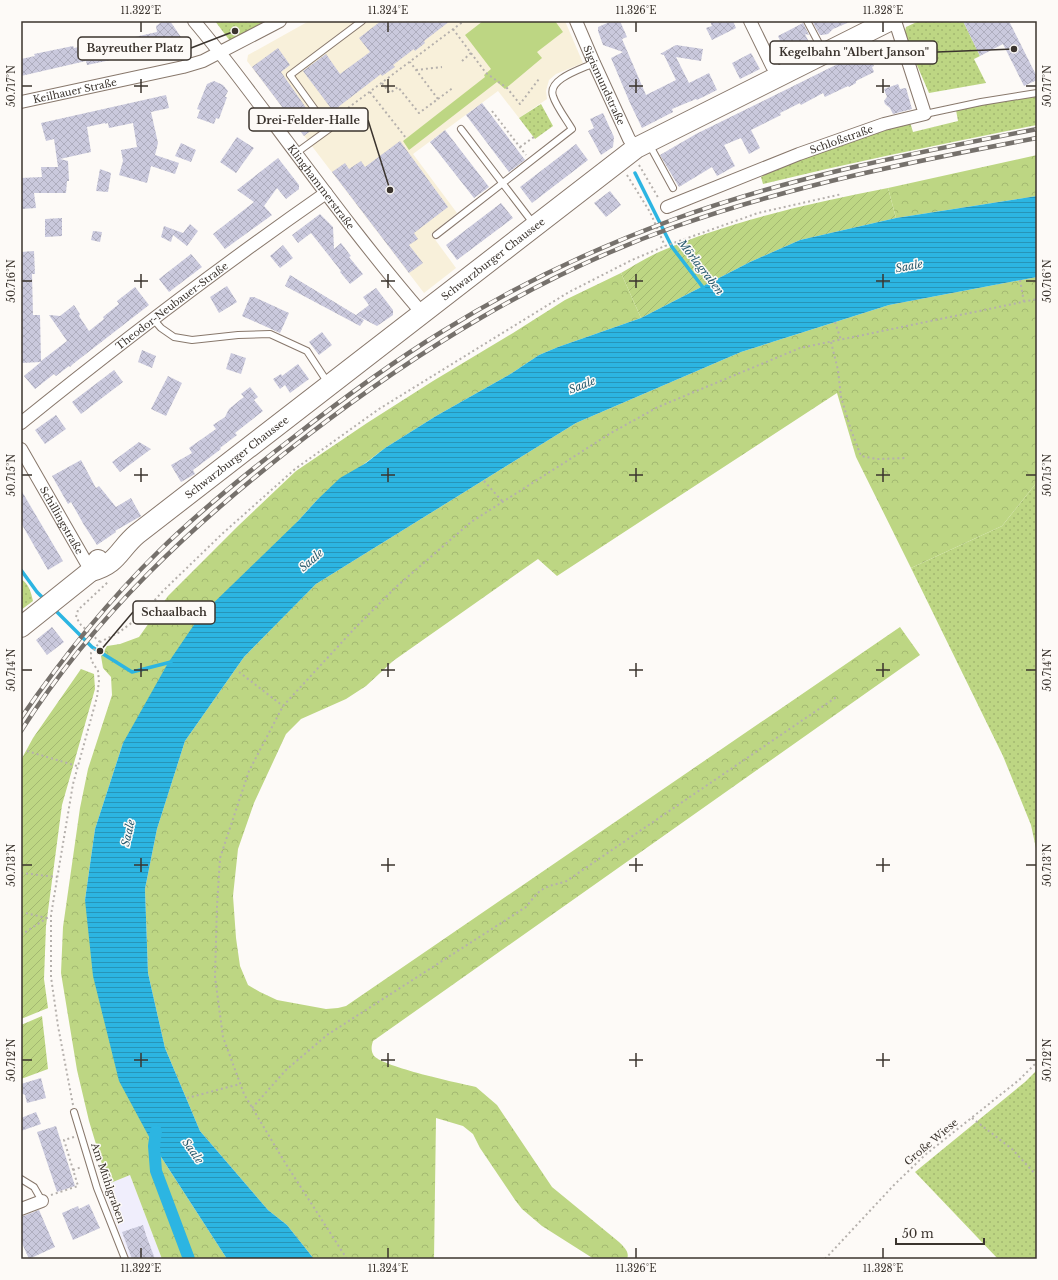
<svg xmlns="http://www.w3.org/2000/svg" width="1058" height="1280" viewBox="0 0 1058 1280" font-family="'Libre Baskerville',serif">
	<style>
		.industrial { fill: #f0eefc }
		.education { fill: #f8f0da }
		.grass { fill: url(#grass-dots) }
		.forest { fill: url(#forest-crowns) }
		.garden { fill: url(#garden-furrows) }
		.pitch { fill: #bdd683 }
		.water { fill: url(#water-rules) }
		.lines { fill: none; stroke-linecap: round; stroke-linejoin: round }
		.stream { stroke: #2cb5e2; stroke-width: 3.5 }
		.canal { stroke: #2cb5e2; stroke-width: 12 }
		.building { fill: url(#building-cross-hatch) }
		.lane-casing { stroke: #88786c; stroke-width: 8 }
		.street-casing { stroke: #88786c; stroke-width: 14 }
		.primary-casing { stroke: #88786c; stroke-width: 22 }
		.path { stroke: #b5b0ac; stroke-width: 2; stroke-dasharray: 2 3; stroke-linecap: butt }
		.lane { stroke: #fff; stroke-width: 6 }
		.street { stroke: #fff; stroke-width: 12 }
		.primary { stroke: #fff; stroke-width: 20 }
		.rail-casing { stroke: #76716c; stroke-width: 4.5 }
		.rail { stroke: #fdfaf7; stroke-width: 3; stroke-dasharray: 9; stroke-linecap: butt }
		.ticks { fill: none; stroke: #3b342e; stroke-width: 1.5 }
		.labels { text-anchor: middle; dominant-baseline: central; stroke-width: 3; stroke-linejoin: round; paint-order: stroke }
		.street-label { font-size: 10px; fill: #3b342e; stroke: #fdfaf7 }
		.water-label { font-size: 11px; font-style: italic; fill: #26596d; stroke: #fdfaf7 }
		.leader { fill: none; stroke: #3b342e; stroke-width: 1.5 }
		.callout-dot { fill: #3b342e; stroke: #fdfaf7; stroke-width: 1.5 }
		.callout { fill: #fdfaf7; stroke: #3b342e; stroke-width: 1.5 }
		.callout-label { font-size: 11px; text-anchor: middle; font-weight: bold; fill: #3b342e }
		.neatline { fill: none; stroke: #3b342e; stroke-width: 1.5 }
		.ticks-label { font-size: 10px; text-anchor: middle; fill: #3b342e }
	</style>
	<defs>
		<pattern id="grass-dots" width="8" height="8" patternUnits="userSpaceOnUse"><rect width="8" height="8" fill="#bdd683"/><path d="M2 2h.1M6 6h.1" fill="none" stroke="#a3b871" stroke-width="1.8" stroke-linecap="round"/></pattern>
		<pattern id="forest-crowns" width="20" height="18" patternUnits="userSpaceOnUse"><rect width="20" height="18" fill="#bdd683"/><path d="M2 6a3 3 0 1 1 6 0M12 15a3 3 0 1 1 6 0" fill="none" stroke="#a3b871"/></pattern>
		<pattern id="garden-furrows" width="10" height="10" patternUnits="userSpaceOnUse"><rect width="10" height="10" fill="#bdd683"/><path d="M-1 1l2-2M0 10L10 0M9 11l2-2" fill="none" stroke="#a3b871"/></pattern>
		<pattern id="water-rules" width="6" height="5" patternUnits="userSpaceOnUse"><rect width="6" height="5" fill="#2cb5e2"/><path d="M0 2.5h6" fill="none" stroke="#2794b8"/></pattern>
		<pattern id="building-cross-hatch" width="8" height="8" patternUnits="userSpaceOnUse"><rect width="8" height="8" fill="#cac9dd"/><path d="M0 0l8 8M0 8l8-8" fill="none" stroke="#aeadbe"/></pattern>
	</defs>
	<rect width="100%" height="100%" fill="#fdfaf7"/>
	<!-- industrial -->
	<path class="industrial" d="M130 1175 162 1259H129L103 1186Z"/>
	<!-- education -->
	<path class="education" d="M309 21H565L583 63 556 74 549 80 546 91 547 99 519 118 498 91 413 154 457 213 431 234 456 268 424 293 247 61 248 55Z"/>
	<!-- grass -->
	<path class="grass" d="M215 21H265L230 41Z
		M919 21H963L980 56 974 59 986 83 929 93 904 35 906 27Z
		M1037 96V125C945 143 854 162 763 184L761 177 789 161 910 122 913 132 958 121 956 110 981 105Z
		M541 104 553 126 535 139 519 118Z
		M1037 482V853L1031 825 1003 756 911 568 1002 526Z
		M21 579C29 584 31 592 33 601L21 610Z
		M1037 1070V1259H998L915 1172 1025 1082Z"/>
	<!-- forest -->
	<path class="forest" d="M1037 155V196L896 218 888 188Z
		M621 273 641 318 558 347 539 355 512 373 436 416 385 448 317 500 298 521 123 743 95 829 85 900 154 1146 227 1259H162L130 1175 108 1184 89 1121 77 1070 61 973 63 927 80 808 88 769 112 695 111 677 103 668 101 656 107 646 120 644 139 637 168 596 238 526 296 471 367 423 433 381 513 333 565 300Z
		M1037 277V482L1002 526 911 568 856 457 837 393 557 576 538 559 393 661 366 686 346 699 301 719 286 734 254 803 238 849 233 896 236 938 240 966 248 985 260 992 277 1000 326 1009 338 1008 346 1006 900 627 920 655 373 1041C371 1047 371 1051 374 1056 384 1067 458 1083 476 1087L497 1105 552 1187 619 1242C624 1247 630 1252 627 1259H594L542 1226 522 1209 515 1200 480 1148 473 1134 463 1126 436 1118 434 1259H314L287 1225 268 1210 200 1131 165 1048 148 973 145 889 157 829 185 741 244 657 316 584 576 423 741 352 889 305Z"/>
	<!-- garden -->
	<path class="garden" d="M888 188 896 218 800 240 750 262 641 318 621 273C633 266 646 258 659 252 730 221 811 203 888 188Z
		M81 669 94 674 95 689 62 805 46 926 44 979 48 1008 21 1019V760L33 738Z
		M42 1016 48 1069 21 1079V1025Z"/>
	<!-- pitch -->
	<path class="pitch" d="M483 21H555L563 32 537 52 542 58 505 89 497 82 409 150 403 141 485 77 484 75 491 69 465 35Z"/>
	<!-- water -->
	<path class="water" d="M1037 196V277L889 305 741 352 576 423 316 584 244 657 185 741 157 829 145 889 148 973 165 1048 200 1131 268 1210 287 1225 314 1259H227L154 1146 119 1081 93 976 85 900 95 829 123 743 168 663 200 616 298 521 317 500 340 478 366 463 385 448 436 416 512 373 539 355 558 347 641 318 750 262 800 240 896 218Z"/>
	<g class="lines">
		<!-- stream -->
		<path class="stream" d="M635 173 672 247 705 290
			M21 570 37 592 45 600
			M54 609 92 647 132 672 171 662"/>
		<!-- canal -->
		<path class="canal" d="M156 1131 154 1146 156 1171 189 1259"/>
	</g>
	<!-- building -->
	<path class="building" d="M163 21H170L183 40 184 48 131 60 130 56 87 65 86 61 21 76V59L35 56 34 54 73 46 74 48 116 39 117 41 157 32 156 26Z
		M381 21H450L424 41 425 43 415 51 414 49 393 65 395 67 382 76 381 74 333 111 303 71 326 54 340 74 370 52 359 38Z
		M612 21H620L627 37 622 39 646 95 676 80 664 55 660 54 676 45 703 49 701 61 676 57 689 83 709 73 717 90 697 100 696 99 672 109 673 112 642 128 630 103 611 58 623 52 603 45 598 31V27Z
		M710 21H733L736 28 712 40 706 28 712 26Z
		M812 21H852L833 29 828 34 822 35H820Z
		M963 21H1009L1037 77V80L1024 86 1003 44 980 56Z
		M803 23 809 35 805 34 810 44 787 56 778 36Z
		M278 48 290 65 281 72 318 125 304 136 252 67Z
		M864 51 874 66 872 67 874 72 856 81V83L849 87 848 86 825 97 823 93 801 105 800 103 780 113 781 115 751 130 760 148 749 154 741 138 724 145 735 166 717 176 712 167 679 187 660 155 696 134Z
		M751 53 760 69 740 79 732 63Z
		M214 81 223 85 228 91 225 97H227L219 119 216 118 214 124 197 118 200 110 197 109 207 84Z
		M898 84 900 89 906 88 912 109 893 114 890 108 885 104 884 101 887 97 884 89Z
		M166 95 169 108 151 112 158 143 155 155 179 163 175 174 151 166 147 183 119 175 123 161 121 150 137 147 133 123 109 128 108 123 105 124V123L87 127 91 152 60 159 68 161 69 181H67L66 193H34L36 208 21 209V178L42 177 41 167H58L54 139 46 141 41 123Z
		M482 103 525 160 509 172 466 115Z
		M603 113 614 137 613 147 601 155 588 131 594 128 590 119Z
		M445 130 489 187 474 198 430 142Z
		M237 137 254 148 236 173 220 162Z
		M400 141 448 207 414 233 418 239 409 245 423 263 409 273 332 172 345 163 349 169 361 161 365 167Z
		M181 143 196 150 191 162 175 156Z
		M576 144 588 160 532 203 520 187Z
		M278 158 299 185V189L286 199 277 188 264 206 272 215 225 249 213 234 254 202 237 190Z
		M100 169 111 173 108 192 96 191Z
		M610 191 621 205 606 217 594 203Z
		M501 203 513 218 457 260 446 245Z
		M320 214 333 227 334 249 341 243 351 256 349 257 363 274 350 284 340 272 341 271 311 233 298 243 292 235Z
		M62 218V236L45 237V219Z
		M190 224 198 231 187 246 173 235 171 242 161 237 164 226 183 233Z
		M93 231 102 232 100 242 91 240Z
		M283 245 293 258 280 268 270 256Z
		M34 251 35 274H32L33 315H40L41 361 67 341 49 315 60 316 74 305 80 314 79 316 89 331 104 319 103 317 119 304 117 301 135 287 149 305 73 364 70 367 69 366 56 376 54 374 35 389 24 376 41 362 21 363V252Z
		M191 254 202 267 169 292 159 279Z
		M290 275 364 320 360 326 285 286Z
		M227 286 237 302 219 313 210 297Z
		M376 288 393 310V315L377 326 356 315 369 305 363 297Z
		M250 297H254L289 313 280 333 242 316Z
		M322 332 332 345 319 355 309 342Z
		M142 350 156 356 152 368 138 362Z
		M231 353 246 358 241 374 226 369Z
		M298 364 309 379 290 393 285 385 280 389 273 379 281 374 282 376Z
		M114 370 123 382 81 414 72 402Z
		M168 376 182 383 166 416 151 409Z
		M250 387 258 397 254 400 263 411 235 433 237 435 220 448 221 449 193 470 195 474 181 482 171 465 192 453 189 448 216 429 213 425 225 417 229 409 240 400 244 397 241 394Z
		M56 415 66 429 45 444 35 430Z
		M139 442 151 449 120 472 112 462Z
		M81 460 96 488 99 486 116 507 131 498 141 516 115 531 116 532 97 545 84 525 71 502 68 504 52 476Z
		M21 490 63 561 48 570 21 523Z
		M52 627 64 642 47 655 36 640Z
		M41 1078 46 1098 27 1103 25 1095 21 1093V1084Z
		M36 1112 41 1124 21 1131V1118Z
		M56 1126 75 1186 57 1192 37 1132Z
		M89 1204 100 1228 73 1240 62 1213 78 1206 79 1209Z
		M39 1210 55 1247 29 1259 21 1241V1217Z
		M143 1225 146 1235 155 1259H132L122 1232Z"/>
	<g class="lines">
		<defs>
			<path id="lane" d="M807 21 823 51
				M925 114 981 102 1037 93
				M461 129 533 223
				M649 144 673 188
				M296 153 329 129 290 75 362 21
				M436 235 572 129C566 119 556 106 553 96 547 79 582 69 594 63
				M154 320 161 328 174 337 192 340 238 335 270 334 307 351 328 383
				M74 1112 97 1188 125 1259
				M21 1179 34 1187 42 1201"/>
			<g id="street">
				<path id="s1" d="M194 21C222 54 248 89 274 124 322 188 370 253 422 313"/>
				<path id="s2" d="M576 21 594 63 629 139 636 148"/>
				<path d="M750 21 772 66 779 75"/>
				<path id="s3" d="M21 102 183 67 203 61 280 21"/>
				<path id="s4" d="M667 207 799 154 884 124 925 114 895 21"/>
				<path id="s5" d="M21 423C120 343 221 266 326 193"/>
				<path id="s6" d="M21 449 91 571"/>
				<path d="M21 1209 42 1201"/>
			</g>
			<g id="primary">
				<path id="s7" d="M91 571C118 564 119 549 137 534L636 148 889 21"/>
				<path d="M21 627 91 571 98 560"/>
			</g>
		</defs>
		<!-- lane casing -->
		<use href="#lane" class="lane-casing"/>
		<!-- street casing -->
		<use href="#street" class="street-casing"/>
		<!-- primary casing -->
		<use href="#primary" class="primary-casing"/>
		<!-- path -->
		<path class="path" d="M453 29 486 73 507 88 520 104 539 79
			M462 61 471 53
			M416 70 442 67
			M382 83 390 93 398 87 419 113 438 99 410 62
			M370 92 406 138
			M438 99 454 87
			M492 111 526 155
			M332 120 464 21
			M520 147 534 137
			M639 165 659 199
			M627 175 650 212 665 246
			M1020 280 1024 302
			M835 322 841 340
			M831 342 838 370 841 397 851 430 861 456 877 459 906 458
			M484 481 503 502
			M100 642 81 625 76 617 78 610 108 582
			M239 672 283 706
			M27 751 77 766
			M21 873 57 877
			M21 912 47 918
			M21 935 50 916
			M187 1098 240 1084
			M73 1105 58 1026 51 977V915L73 784 97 697 99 681 98 671 91 660V653L100 642 118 633 138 618 164 590 222 534 295 469 379 409 569 292 632 260 665 246 758 213 842 194
			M252 1108 286 1070 327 1035 526 907C540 889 542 887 565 882L838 696
			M972 1118 1012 1149 1037 1176
			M73 1170 82 1167
			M51 1195 78 1186 64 1140 74 1137
			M347 1259 284 1161 244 1094 223 1037 215 977 217 906 220 858 249 771 283 706 355 628 396 587 471 522 611 433 658 407 800 348 1037 299
			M825 1259 894 1185 925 1155 1019 1080 1037 1062"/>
		<!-- lane -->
		<use href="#lane" class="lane"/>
		<!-- street -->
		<use href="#street" class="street"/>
		<!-- primary -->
		<use href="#primary" class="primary"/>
		<defs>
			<path id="rail" d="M21 718C62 658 108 601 160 550 202 509 248 472 295 436 342 399 391 363 443 331 515 286 593 249 672 220 790 177 914 153 1037 129
				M21 731C95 615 194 523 303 439 417 351 540 274 677 226 794 185 915 161 1037 138"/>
		</defs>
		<!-- rail casing -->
		<use href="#rail" class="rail-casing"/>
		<!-- rail -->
		<use href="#rail" class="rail"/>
	</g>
	<!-- ticks -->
	<path class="ticks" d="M141 22V32M388 22V32M636 22V32M883 22V32M141 79V93M388 79V93M636 79V93M883 79V93M22 86H32M134 86H148M381 86H395M629 86H643M876 86H890M1026 86H1036M141 274V288M388 274V288M636 274V288M883 274V288M22 281H32M134 281H148M381 281H395M629 281H643M876 281H890M1026 281H1036M141 468V482M388 468V482M636 468V482M883 468V482M22 475H32M134 475H148M381 475H395M629 475H643M876 475H890M1026 475H1036M141 663V677M388 663V677M636 663V677M883 663V677M22 670H32M134 670H148M381 670H395M629 670H643M876 670H890M1026 670H1036M141 858V872M388 858V872M636 858V872M883 858V872M22 865H32M134 865H148M381 865H395M629 865H643M876 865H890M1026 865H1036M141 1053V1067M388 1053V1067M636 1053V1067M883 1053V1067M22 1060H32M134 1060H148M381 1060H395M629 1060H643M876 1060H890M1026 1060H1036M141 1248V1258M388 1248V1258M636 1248V1258M883 1248V1258"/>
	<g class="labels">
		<!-- street labels -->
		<g class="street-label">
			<text stroke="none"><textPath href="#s2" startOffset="70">Sigismundstraße</textPath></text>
			<text stroke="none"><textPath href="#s3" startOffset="55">Keilhauer Straße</textPath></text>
			<text stroke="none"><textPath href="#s4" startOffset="187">Schloßstraße</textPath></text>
			<text stroke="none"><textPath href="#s1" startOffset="209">Klinghammerstraße</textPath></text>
			<text stroke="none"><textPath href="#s7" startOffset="510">Schwarzburger Chaussee</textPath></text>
			<text stroke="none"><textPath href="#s5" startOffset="191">Theodor-Neubauer-Straße</textPath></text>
			<text stroke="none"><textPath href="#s7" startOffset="186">Schwarzburger Chaussee</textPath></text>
			<text stroke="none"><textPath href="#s6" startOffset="82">Schillingstraße</textPath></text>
			<text transform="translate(931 1142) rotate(-40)">Große Wiese</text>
			<text transform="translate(108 1183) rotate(71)">Am Mühlgraben</text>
		</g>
		<!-- water labels -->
		<g class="water-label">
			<text transform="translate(909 266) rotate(-11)">Saale</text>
			<text transform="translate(701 267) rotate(52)">Mörlagraben</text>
			<text transform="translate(582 385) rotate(-21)">Saale</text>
			<text transform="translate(311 560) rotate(-41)">Saale</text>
			<text transform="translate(128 833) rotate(-77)">Saale</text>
			<text transform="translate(193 1151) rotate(55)">Saale</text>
		</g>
	</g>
	<!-- callouts -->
	<path class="leader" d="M235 31L191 48M1014 49L937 52M390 190L368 120M100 651L133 612"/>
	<g class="callout-dot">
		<circle cx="235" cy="31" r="4"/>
		<circle cx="1014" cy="49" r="4"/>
		<circle cx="390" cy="190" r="4"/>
		<circle cx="100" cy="651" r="4"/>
	</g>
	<g class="callout">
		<rect x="78" y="37" width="113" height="23" rx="4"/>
		<rect x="770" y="41" width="167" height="23" rx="4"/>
		<rect x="249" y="108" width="119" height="23" rx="4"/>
		<rect x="133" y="601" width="82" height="23" rx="4"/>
	</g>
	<g class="callout-label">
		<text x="135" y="52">Bayreuther Platz</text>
		<text x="854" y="56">Kegelbahn "Albert Janson"</text>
		<text x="308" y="124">Drei-Felder-Halle</text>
		<text x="174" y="616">Schaalbach</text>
	</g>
	<!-- border -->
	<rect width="1058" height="1280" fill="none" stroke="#fdfaf7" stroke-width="44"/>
	<!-- scale -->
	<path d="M896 1238v6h88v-6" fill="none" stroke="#3b342e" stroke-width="2"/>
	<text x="902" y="1238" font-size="12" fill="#3b342e" stroke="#fdfaf7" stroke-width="3" paint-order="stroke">50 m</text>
	<rect x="22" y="22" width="1014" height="1236" class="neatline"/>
	<g class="ticks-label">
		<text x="141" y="14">11.322°E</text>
		<text x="388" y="14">11.324°E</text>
		<text x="636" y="14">11.326°E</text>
		<text x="883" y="14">11.328°E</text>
		<text transform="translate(11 86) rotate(-90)" y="4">50.717°N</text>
		<text transform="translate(1047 86) rotate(-90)" y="4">50.717°N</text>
		<text transform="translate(11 281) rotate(-90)" y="4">50.716°N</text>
		<text transform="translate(1047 281) rotate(-90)" y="4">50.716°N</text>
		<text transform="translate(11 475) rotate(-90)" y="4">50.715°N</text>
		<text transform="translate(1047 475) rotate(-90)" y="4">50.715°N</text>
		<text transform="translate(11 670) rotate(-90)" y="4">50.714°N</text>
		<text transform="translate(1047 670) rotate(-90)" y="4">50.714°N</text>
		<text transform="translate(11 865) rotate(-90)" y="4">50.713°N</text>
		<text transform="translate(1047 865) rotate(-90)" y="4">50.713°N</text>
		<text transform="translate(11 1060) rotate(-90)" y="4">50.712°N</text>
		<text transform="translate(1047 1060) rotate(-90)" y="4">50.712°N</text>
		<text x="141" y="1272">11.322°E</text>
		<text x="388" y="1272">11.324°E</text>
		<text x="636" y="1272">11.326°E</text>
		<text x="883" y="1272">11.328°E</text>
	</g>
</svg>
